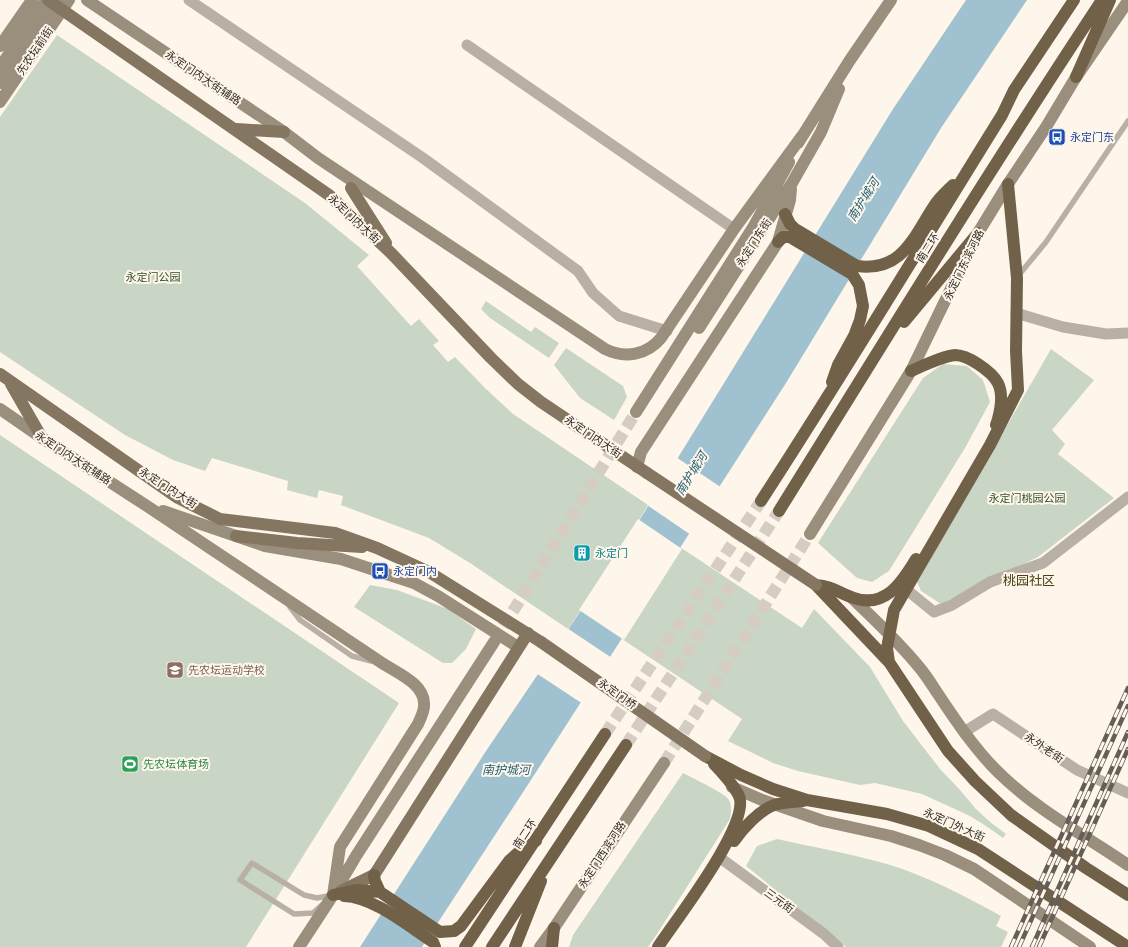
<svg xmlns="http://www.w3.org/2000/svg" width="1128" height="947" viewBox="0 0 1128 947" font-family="Signika,'Noto Sans SC',sans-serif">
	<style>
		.green { fill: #c9d6c5 }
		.water { fill: #a0c1cf }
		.pier { fill: #fef6ea }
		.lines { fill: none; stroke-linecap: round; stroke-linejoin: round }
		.secondary-tunnel { stroke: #d5cdc2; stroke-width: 12; stroke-dasharray: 12 6; stroke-linecap: butt }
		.highway-tunnel { stroke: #d5cdc2; stroke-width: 12; stroke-dasharray: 12 6; stroke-linecap: butt }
		.lane { stroke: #b8b0a5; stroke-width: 5.5 }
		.street { stroke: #b8b0a5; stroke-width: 11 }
		.secondary { stroke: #9a8e7d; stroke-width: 12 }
		.primary { stroke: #847661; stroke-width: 12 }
		.highway { stroke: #716149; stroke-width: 12 }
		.rail-casing { stroke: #655e56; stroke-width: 4.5 }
		.rail { stroke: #fef6ea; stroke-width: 3; stroke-dasharray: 9; stroke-linecap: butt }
		.primary-bridge { stroke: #847661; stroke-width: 12 }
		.labels { text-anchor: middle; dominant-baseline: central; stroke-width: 4; stroke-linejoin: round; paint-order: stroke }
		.street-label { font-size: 11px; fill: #302a23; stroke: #fef6ea }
		.transit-label { font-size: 11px; fill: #164399; stroke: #fef6ea; text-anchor: start }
		.park-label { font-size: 11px; fill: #304e28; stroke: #fef6ea }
		.culture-label { font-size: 11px; fill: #0d838f; stroke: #fef6ea; text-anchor: start }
		.education-label { font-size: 11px; fill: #785e54; stroke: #fef6ea; text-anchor: start }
		.leisure-label { font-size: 11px; fill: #27864d; stroke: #fef6ea; text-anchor: start }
		.water-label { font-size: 12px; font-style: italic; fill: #225f75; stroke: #fef6ea }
		.quarter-label { font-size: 13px; fill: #494016; stroke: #fef6ea }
	</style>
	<rect width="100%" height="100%" fill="#fef6ea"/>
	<!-- green -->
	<path class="green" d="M57 35 305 203 369 255 357 266 411 326 419 319 439 341 433 345 448 362 455 357 485 388 513 414 648 505 639 520 802 628 814 609 870 667 903 721 940 769 960 790 976 809 989 821 1006 834 1003 838 986 826 970 816 922 794 875 783 860 785 798 771 773 763 728 741 742 719 580 611 568 629 470 563 429 538 341 505 343 496 319 490 317 498 287 490 288 481 212 458 205 471 173 460 125 435 0 352V117Z
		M486 301 531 332 535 327 559 343 549 358 490 318 481 309Z
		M566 348 623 386 627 397 614 420 580 398 554 365Z
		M1051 349 1094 380 1052 430 1065 444 1058 454 1114 498 1038 557 941 604 921 591 917 582Z
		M943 364 967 366 983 380 990 402 965 448 889 571 872 582 857 578 818 543 923 378Z
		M0 435 399 703 246 947H0Z
		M370 585 397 590 448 609 476 629 466 649 452 663H443L354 607Z
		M683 773C692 778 725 793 729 800 732 806 731 813 730 819L657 934 648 947H569L573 935Z
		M777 839C813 847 852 854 887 864 927 876 965 896 1001 916L996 926 1008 932 1001 947H846L746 866 757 846Z"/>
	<!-- water -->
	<path class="water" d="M966 0H1027L941 128 786 383 529 783 422 947H360L486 751 613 563 893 109Z"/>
	<!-- pier -->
	<path class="pier" d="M676 457 722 488 691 535 647 505Z
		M638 519 682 549 624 640 579 610Z
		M567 628 612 658 583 704 536 673Z"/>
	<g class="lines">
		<!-- secondary-tunnel -->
		<path class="secondary-tunnel" d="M494 642 636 412
			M664 763 810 534"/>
		<!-- highway-tunnel -->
		<path class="highway-tunnel" d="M605 734 761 501
			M626 745 779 511"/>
		<!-- lane -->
		<path class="lane" d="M1018 276 1046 242 1128 121
			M290 607 300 620 352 656 371 661
			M252 863 304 895 317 898 333 895 313 913 294 914 240 880Z"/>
		<!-- street -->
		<path class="street" d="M189 0 423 158 578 271 593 293 619 316 667 331
			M467 45 734 229
			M1016 313 1063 327 1106 334 1128 333
			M907 590 934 612 952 605 990 582 1043 563 1128 497
			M964 732 993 714 1077 770 1128 793
			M719 857 824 934 838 947"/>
		<!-- secondary -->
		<path class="secondary" d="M87 0 284 132 318 158 605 349C625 359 647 355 661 338L734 229 802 136
			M0 46 32 0
			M0 67 46 0
			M0 83 56 0
			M0 102 69 0
			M798 143 850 60 891 0
			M699 328 792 183 821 132 839 89
			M0 409 42 438 147 506 382 663C397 673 426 684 424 706 424 712 420 719 418 724L340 847 333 895
			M636 412 754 226 789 162
			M637 467 641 452 778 242 790 200 791 189
			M163 511 265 546 341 559 414 583 438 596 518 647
			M810 534 911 371 978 233 1008 184 1046 127 1076 77 1128 1
			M851 597C874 619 899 642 919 667 926 675 932 685 938 694 956 721 974 748 997 771 1035 809 1084 835 1128 865
			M732 787 762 800 823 821 891 836 919 845 945 855 974 869 1090 947
			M299 947 333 895 356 856 494 642
			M540 947 554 928 664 763"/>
		<!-- primary -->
		<path class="primary" d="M48 0 329 195 392 254 491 358 518 384 541 402 647 473
			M236 129 284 132
			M351 188 386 243
			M0 374 178 498 220 519 335 533 377 548 429 572 541 642
			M11 384 42 438
			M236 536 297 543 362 547
			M341 891 374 875 378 869 528 633"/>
		<!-- highway -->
		<path class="highway" d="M1076 77 1110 0
			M785 214 790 224 795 229 857 266C902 272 913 238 934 206 939 198 946 192 953 185
			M778 242 783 237H790L852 274 859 285 863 306 860 320 854 336 838 365 832 382
			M904 322 978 233
			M911 371C922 366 943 356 955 355 962 355 972 360 978 364 998 377 1004 387 1000 410 999 415 998 420 996 425
			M761 501C844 373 922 244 1002 115L1014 90 1074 0
			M779 511C885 340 991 168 1102 0
			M816 585 889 662 948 751 975 781 1011 815 1086 868 1128 895
			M816 585C832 586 837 592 851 597 884 610 901 584 916 559
			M889 662 887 648 894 610 990 445 1018 390 1016 351 1017 278 1008 184
			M705 756 741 775 773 789 807 800 887 814 929 826 978 849 1128 947
			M734 841C743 828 759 811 774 805 783 802 794 802 803 801
			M374 875 375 881 380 892
			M333 895 356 890 380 892 440 932 454 931 461 926 509 861 520 851 536 841
			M344 896C374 897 408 926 433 942L435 947
			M465 947 605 734
			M492 947 626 745
			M515 947 541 881
			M552 947 554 928
			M658 947C675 921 751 824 739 796 735 787 721 771 714 764"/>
		<defs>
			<path id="rail" d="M1011 947 1128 688
				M1019 947 1128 706
				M1032 947 1128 732
				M1039 947 1128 749"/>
		</defs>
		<!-- rail casing -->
		<use href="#rail" class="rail-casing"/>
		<!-- rail -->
		<use href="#rail" class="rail"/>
		<!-- primary-bridge -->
		<path class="primary-bridge" d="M647 473 816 585
			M541 642 705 756"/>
	</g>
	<!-- icons -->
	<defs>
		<symbol id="bus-square" viewBox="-11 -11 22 22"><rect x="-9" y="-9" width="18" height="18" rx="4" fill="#1a4fb4" stroke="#fef6ea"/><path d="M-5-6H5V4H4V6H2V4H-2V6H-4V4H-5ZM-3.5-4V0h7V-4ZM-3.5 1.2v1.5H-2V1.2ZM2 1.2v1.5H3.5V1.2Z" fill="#fff"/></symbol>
		<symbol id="building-square" viewBox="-11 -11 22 22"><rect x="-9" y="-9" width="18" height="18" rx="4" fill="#0f9aa8" stroke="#fef6ea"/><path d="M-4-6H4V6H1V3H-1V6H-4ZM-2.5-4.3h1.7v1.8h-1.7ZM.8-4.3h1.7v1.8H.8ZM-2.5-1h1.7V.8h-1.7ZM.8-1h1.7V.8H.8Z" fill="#fff"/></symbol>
		<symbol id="university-square" viewBox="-11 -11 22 22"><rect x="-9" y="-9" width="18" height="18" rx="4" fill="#8d6e63" stroke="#fef6ea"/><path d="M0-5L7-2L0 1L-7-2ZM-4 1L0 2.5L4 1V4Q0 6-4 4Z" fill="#fff"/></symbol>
		<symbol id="stadium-square" viewBox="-11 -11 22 22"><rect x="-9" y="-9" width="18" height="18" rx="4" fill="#2e9e5b" stroke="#fef6ea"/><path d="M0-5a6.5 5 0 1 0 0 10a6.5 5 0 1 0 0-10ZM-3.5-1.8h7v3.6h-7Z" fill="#fff"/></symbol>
	</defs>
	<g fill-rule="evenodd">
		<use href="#bus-square" x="1047" y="127" width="20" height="20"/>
		<use href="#building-square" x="572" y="543" width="20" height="20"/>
		<use href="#bus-square" x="370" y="561" width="20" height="20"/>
		<use href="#university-square" x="165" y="660" width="20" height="20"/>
		<use href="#stadium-square" x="120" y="754" width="20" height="20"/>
	</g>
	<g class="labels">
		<!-- street labels -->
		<g class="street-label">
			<text transform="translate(35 51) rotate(-56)">先农坛前街</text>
			<text transform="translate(203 78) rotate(34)">永定门内大街辅路</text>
			<text transform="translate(354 219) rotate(43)">永定门内大街</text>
			<text transform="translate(754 243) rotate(-57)">永定门东街</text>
			<text transform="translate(928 248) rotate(-58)">南二环</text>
			<text transform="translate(964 265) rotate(-64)">永定门东滨河路</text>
			<text transform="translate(593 437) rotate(34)">永定门内大街</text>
			<text transform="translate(73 458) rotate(33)">永定门内大街辅路</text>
			<text transform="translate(168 488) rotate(32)">永定门内大街</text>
			<text transform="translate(617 694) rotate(35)">永定门桥</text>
			<text transform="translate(1044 748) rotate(34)">永外老街</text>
			<text transform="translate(954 825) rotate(24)">永定门外大街</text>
			<text transform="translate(525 834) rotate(-57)">南二环</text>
			<text transform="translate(602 855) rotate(-57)">永定门西滨河路</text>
			<text transform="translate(779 901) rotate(36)">三元街</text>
		</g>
		<!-- transit labels -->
		<g class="transit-label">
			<text x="1070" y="137">永定门东</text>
			<text x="393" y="571">永定门内</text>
		</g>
		<!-- park labels -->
		<g class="park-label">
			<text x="153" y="277">永定门公园</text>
			<text x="1027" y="498">永定门桃园公园</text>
		</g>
		<!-- culture labels -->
		<g class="culture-label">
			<text x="595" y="553">永定门</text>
		</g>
		<!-- education labels -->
		<g class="education-label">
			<text x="188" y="670">先农坛运动学校</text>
		</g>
		<!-- leisure labels -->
		<g class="leisure-label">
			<text x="143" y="764">先农坛体育场</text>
		</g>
		<!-- water labels -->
		<g class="water-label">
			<text transform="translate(864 200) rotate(-58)">南护城河</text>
			<text transform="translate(692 474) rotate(-58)">南护城河</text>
			<text x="506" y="770">南护城河</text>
		</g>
		<!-- quarter labels -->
		<g class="quarter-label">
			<text x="1029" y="581">桃园社区</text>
		</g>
	</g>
</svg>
